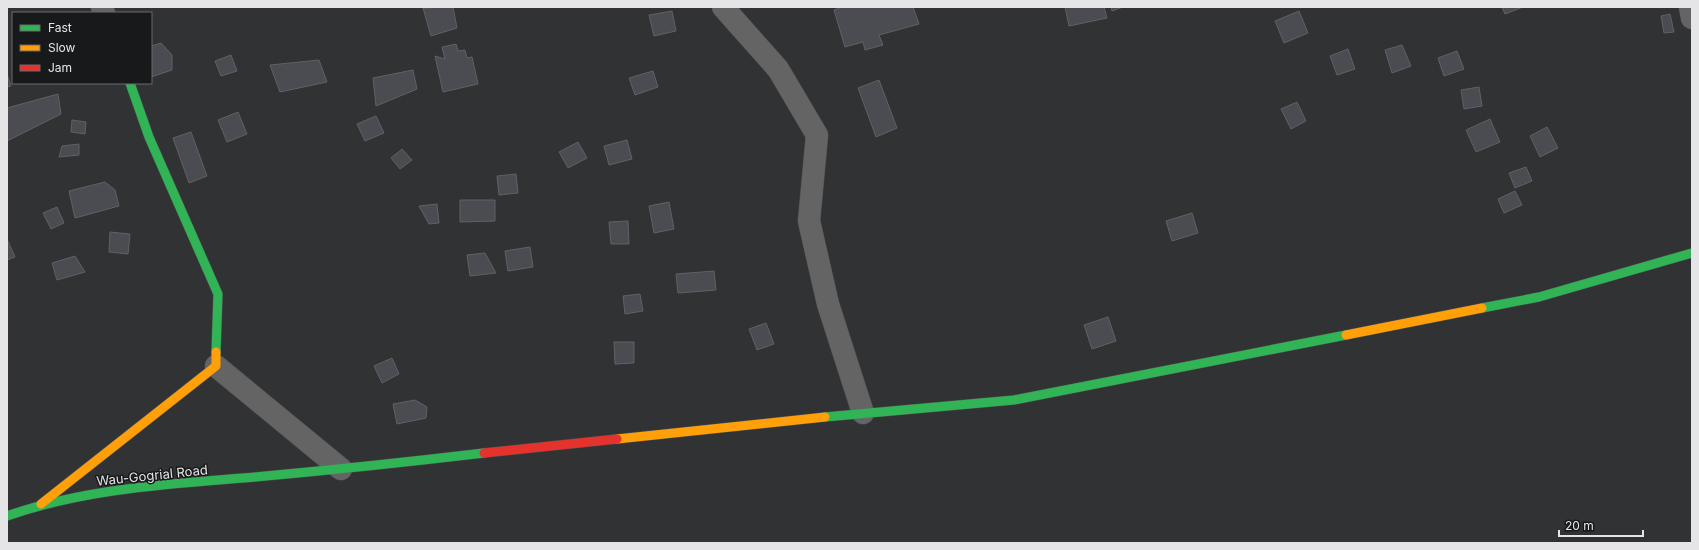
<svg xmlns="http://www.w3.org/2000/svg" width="1699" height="550" viewBox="0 0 1699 550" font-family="Inter,sans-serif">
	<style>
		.building { fill: #4b4c52; stroke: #606162 }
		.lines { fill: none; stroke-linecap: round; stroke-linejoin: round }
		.street-casing { stroke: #4e4f50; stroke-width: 23 }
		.fast-casing { stroke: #4e4f50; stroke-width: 10 }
		.slow-casing { stroke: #4e4f50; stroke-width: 10 }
		.jam-casing { stroke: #4e4f50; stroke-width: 10 }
		.street { stroke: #656465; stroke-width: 22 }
		.fast { stroke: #30b455; stroke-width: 9 }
		.slow { stroke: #ff9f0a; stroke-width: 9 }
		.jam { stroke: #e5322d; stroke-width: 9 }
		.labels { text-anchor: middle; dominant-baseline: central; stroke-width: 3; stroke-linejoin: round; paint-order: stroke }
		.street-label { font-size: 13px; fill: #e5e5e8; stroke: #18191a }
	</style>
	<rect width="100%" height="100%" fill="#313233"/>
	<!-- building -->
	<path class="building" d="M453 7 457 28 431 36 423 8Z
		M842 7H913L919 24 879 35 883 45 865 50 863 42 845 47 834 10Z
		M1065 7H1104L1107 18 1069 26Z
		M1111 7H1123L1112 11Z
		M1502 7H1523L1505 14Z
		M672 11 676 31 654 36 649 15Z
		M1299 11 1308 33 1284 43 1275 21Z
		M1670 14 1674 32 1664 33 1661 16Z
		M161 43 172 55V70L151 77V46Z
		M456 44 458 51 465 50 467 58 472 57 478 84 443 92 435 56 445 59 442 47Z
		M1402 45 1411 66 1392 73 1385 50Z
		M1348 49 1355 69 1337 75 1330 56Z
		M1457 51 1464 69 1444 76 1438 58Z
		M231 55 237 71 221 76 215 61Z
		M319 60 327 82 280 92 270 65Z
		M413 70 417 89 376 106 373 78Z
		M653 71 658 87 635 95 629 78Z
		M7 74 11 86 7 87Z
		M879 80 897 128 876 137 858 88Z
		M1479 87 1482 106 1464 109 1461 90Z
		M58 94 61 114 7 141V108Z
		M1297 102 1306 121 1291 129 1281 109Z
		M238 112 247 134 227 142 218 120Z
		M376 116 384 133 365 141 357 124Z
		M1490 119 1500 142 1476 152 1466 130Z
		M72 120 86 122 85 134 71 132Z
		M1547 127 1558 148 1540 157 1530 136Z
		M191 132 207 176 189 183 173 138Z
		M627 140 632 159 609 165 604 146Z
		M578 142 587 158 568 168 559 152Z
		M79 144V155L59 157 62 146Z
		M402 149 412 160 400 169 391 158Z
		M1526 167 1532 181 1515 188 1509 173Z
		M516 174 518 193 499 195 497 176Z
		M105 182 115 190 119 206 75 218 69 191Z
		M1515 191 1522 205 1504 213 1498 199Z
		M460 200H495V221L460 222Z
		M669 202 674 229 654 233 649 206Z
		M437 204 439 223 429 224 419 206Z
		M57 207 64 223 51 229 43 213Z
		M1192 213 1198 233 1172 241 1166 221Z
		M628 221 629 244H611L609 222Z
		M110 232 130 234 128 254 109 252Z
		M7 239 15 257 7 260Z
		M530 247 533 267 508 271 505 251Z
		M485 253 496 273 470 276 467 255Z
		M75 256 85 272 57 280 52 263Z
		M714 271 716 290 678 293 676 274Z
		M640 294 643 311 625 314 623 296Z
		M1108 317 1116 341 1092 349 1084 325Z
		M766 323 774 344 757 350 749 329Z
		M614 342H634V363L615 364Z
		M392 358 399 374 382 383 374 366Z
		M415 400 427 407 426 418 397 424 393 404Z"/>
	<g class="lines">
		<defs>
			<path id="street" d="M102 7 104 13
				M723 7 778 69 817 135 809 221 828 304 863 413
				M1690 7 1692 18
				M216 366 341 469"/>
			<path id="fast" d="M130 83 149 137 218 294 216 352
				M1482 308 1539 297 1692 253
				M825 417 1014 400 1346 335
				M7 516C87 488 171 484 255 477 332 470 408 462 484 453"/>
			<path id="slow" d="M1346 335 1482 308
				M617 439 825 417
				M41 504 216 366V352"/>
			<path id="jam" d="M484 453 617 439"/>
		</defs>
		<!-- street casing -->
		<use href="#street" class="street-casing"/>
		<!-- fast casing -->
		<use href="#fast" class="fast-casing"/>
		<!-- slow casing -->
		<use href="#slow" class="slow-casing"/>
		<!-- jam casing -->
		<use href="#jam" class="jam-casing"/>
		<!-- street -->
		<use href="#street" class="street"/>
		<!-- fast -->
		<use href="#fast" class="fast"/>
		<!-- slow -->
		<use href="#slow" class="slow"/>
		<!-- jam -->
		<use href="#jam" class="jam"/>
	</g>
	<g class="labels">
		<!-- street labels -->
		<g class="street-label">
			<text transform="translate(152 475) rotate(-6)">Wau-Gogrial Road</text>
		</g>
	</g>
	<!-- border -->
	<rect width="1699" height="550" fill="none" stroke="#e5e5e8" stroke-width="16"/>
	<!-- legend -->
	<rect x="12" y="12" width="140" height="72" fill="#18191a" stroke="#6a6b6c"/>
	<rect x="20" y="25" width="20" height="6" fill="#30b455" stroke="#6a6b6c"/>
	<text x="48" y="32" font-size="12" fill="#e5e5e8">Fast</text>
	<rect x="20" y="45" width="20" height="6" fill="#ff9f0a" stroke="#6a6b6c"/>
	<text x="48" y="52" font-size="12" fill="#e5e5e8">Slow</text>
	<rect x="20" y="65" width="20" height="6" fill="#e5322d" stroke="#6a6b6c"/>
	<text x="48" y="72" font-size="12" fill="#e5e5e8">Jam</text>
	<!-- scale -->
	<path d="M1559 530v6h84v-6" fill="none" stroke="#e5e5e8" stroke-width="2"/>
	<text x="1565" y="530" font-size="12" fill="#e5e5e8" stroke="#18191a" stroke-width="3" paint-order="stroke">20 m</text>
</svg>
